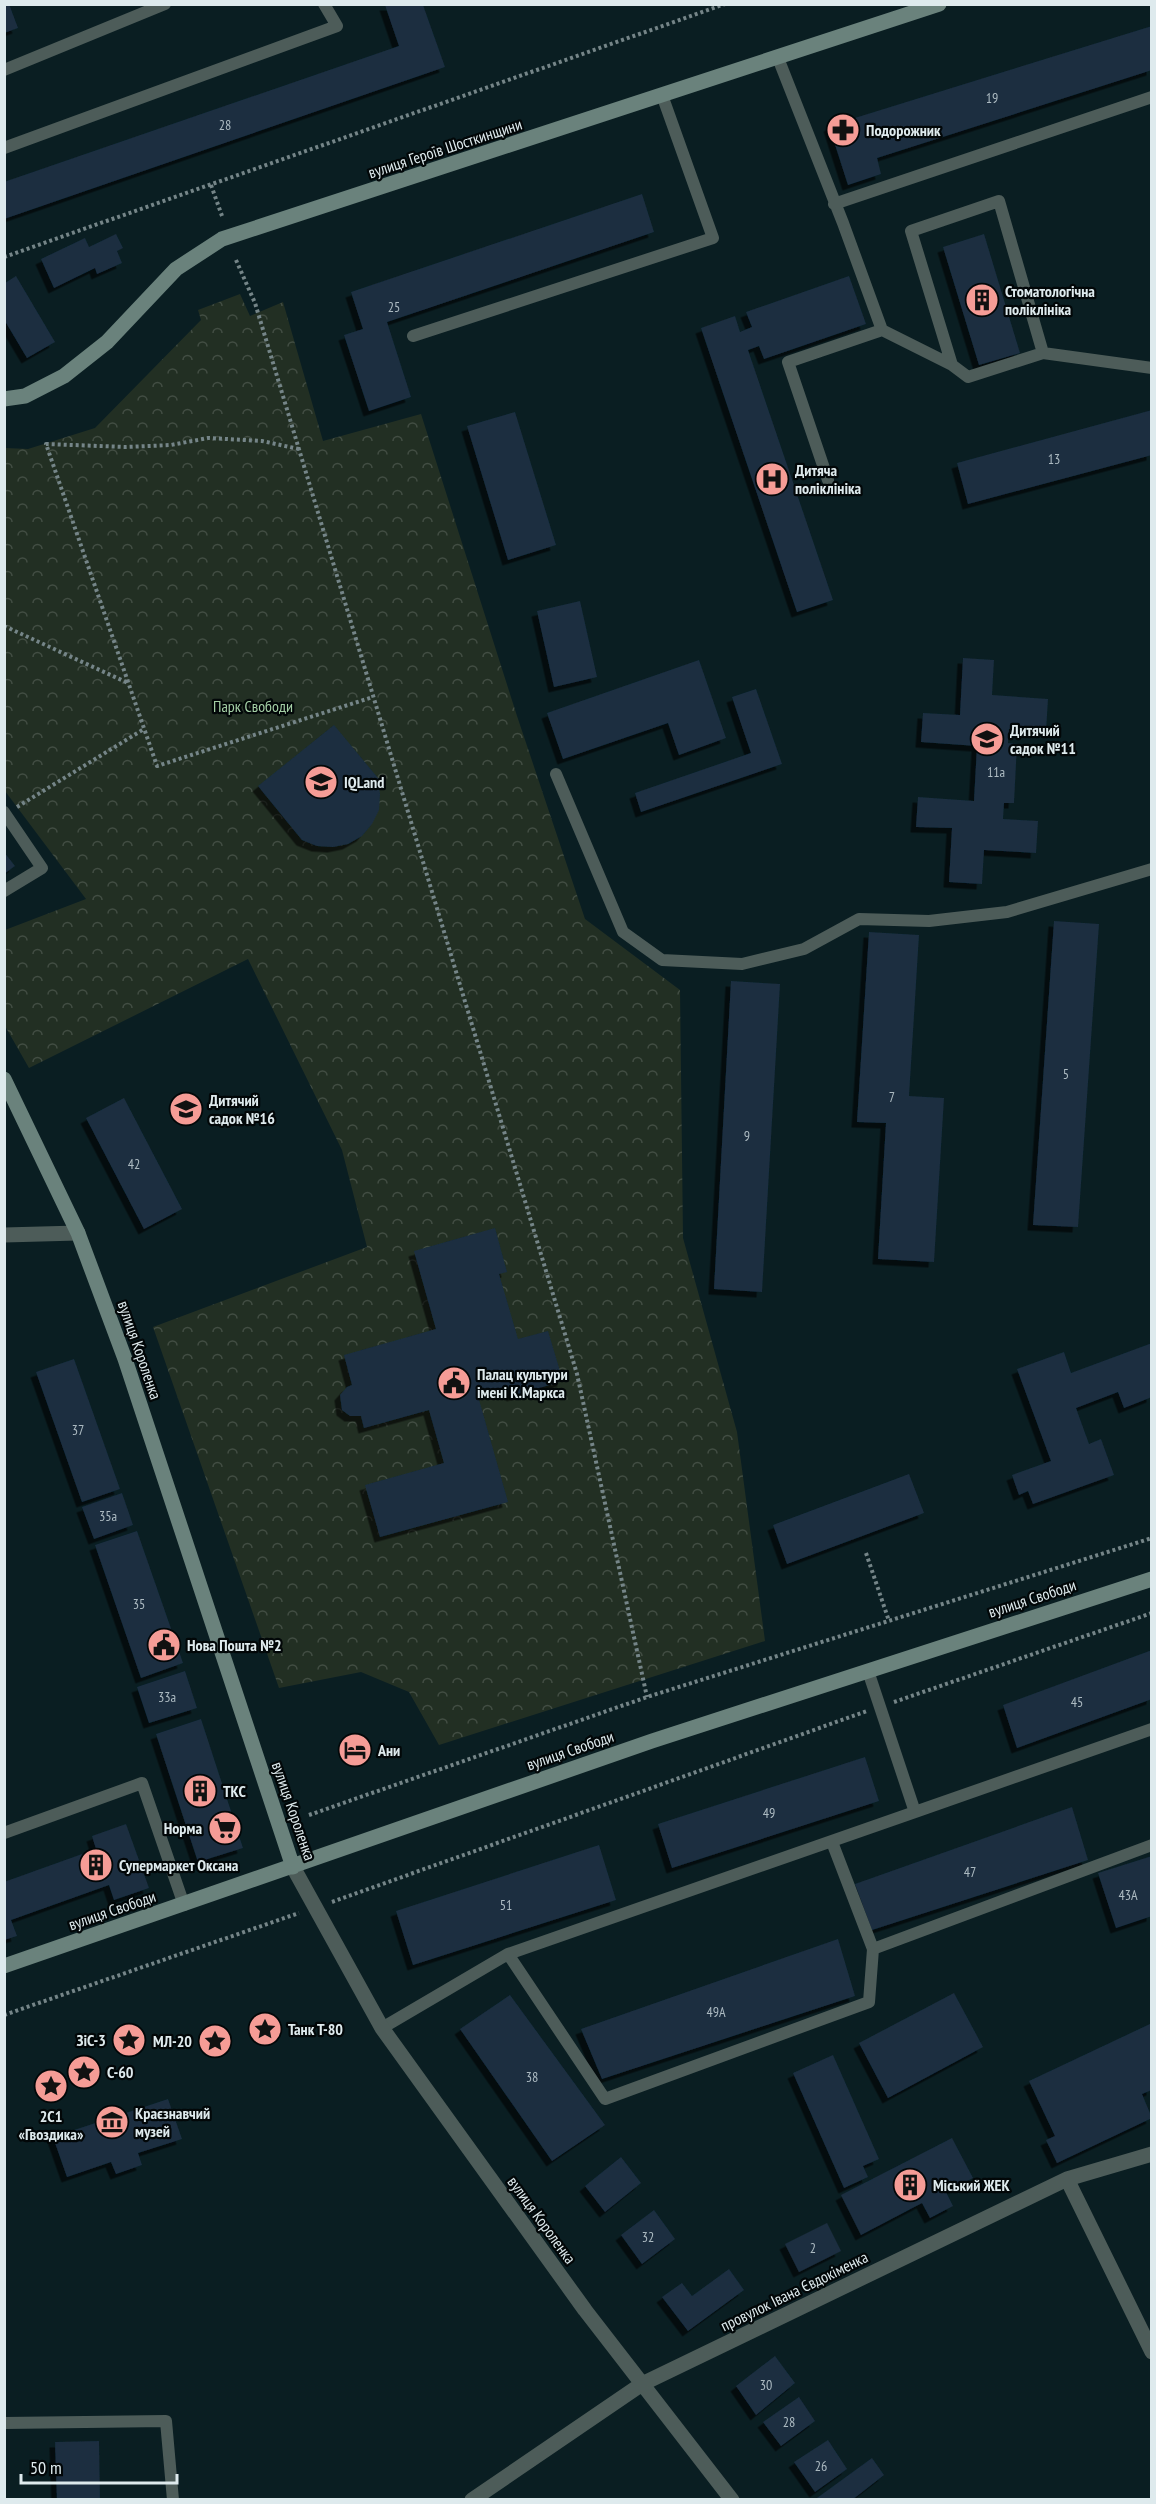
<svg xmlns="http://www.w3.org/2000/svg" width="1156" height="2504" viewBox="0 0 1156 2504" font-family="'PT Sans Narrow',sans-serif">
	<style>
		.park { fill: url(#park-crowns) }
		.building { fill: #1a2e40; filter: url(#shadow) }
		.lines { fill: none; stroke-linecap: round; stroke-linejoin: round }
		.path { stroke: #758588; stroke-width: 4; stroke-dasharray: 3 3; stroke-linecap: butt }
		.lane { stroke: #4d5c59; stroke-width: 12 }
		.street { stroke: #4d5c59; stroke-width: 15 }
		.secondary { stroke: #6a827c; stroke-width: 15 }
		.labels { text-anchor: middle; dominant-baseline: central; stroke-width: 4.5; stroke-linejoin: round; paint-order: stroke }
		.number-label { font-size: 14px; fill: #adbbc2 }
		.poi-label { font-size: 16px; font-weight: bold; fill: #deeaed; stroke: #020708; text-anchor: start }
		.street-label { font-size: 16px; fill: #deeaed; stroke: #020708 }
		.park-label { font-size: 16px; fill: #a5d0a6; stroke: #020708 }
	</style>
	<defs>
		<pattern id="park-crowns" width="20" height="18" patternUnits="userSpaceOnUse" patternTransform="scale(1.5)"><rect width="20" height="18" fill="#222f23"/><path d="M2 6a3 3 0 1 1 6 0M12 15a3 3 0 1 1 6 0" fill="none" stroke="#424d43"/></pattern>
		<filter id="shadow"><feDropShadow dx="-5.5" dy="5.5" stdDeviation="0" flood-color="#0009"/></filter>
	</defs>
	<rect width="100%" height="100%" fill="#0a1e22"/>
	<!-- park -->
	<path class="park" d="M240 294 250 316 283 302 323 441 421 414 517 716 585 919 680 990 683 1238 737 1432 765 1641 439 1745 409 1692 361 1672 279 1688 153 1327 367 1247 342 1150 248 959 29 1068 5 1026V930L86 899 5 791V448L28 449 95 428 201 320 198 310Z"/>
	<!-- building -->
	<path class="building" d="M4 4H9L18 28 4 33Z
		M385 5H423L445 67 4 219V182L399 46Z
		M1152 26V70L877 158 881 174 848 185 829 126Z
		M642 194 654 232 387 322 411 397 369 411 344 335 363 329 351 292Z
		M116 234 123 248 117 251 122 263 97 274 95 268 54 288 41 259 85 238 89 247Z
		M984 234 1020 353 979 365 943 247Z
		M16 276 55 342 27 358 5 321V283Z
		M849 276 866 324 764 359 759 346 748 350 833 600 797 612 701 328 735 316 740 332 752 327 746 312Z
		M1152 410V455L968 504 957 463Z
		M515 412 556 545 508 560 467 426Z
		M580 601 597 677 554 687 537 611Z
		M963 658 994 660 992 695 1048 699 1046 731 1009 729 1008 743 1017 744 1014 803H1004L1003 819 1038 821 1036 853 984 850 982 884 949 882 952 828 916 827 918 797 974 801 977 746 921 742 923 713 960 715Z
		M699 660 726 738 679 755 668 723 563 759 547 713Z
		M756 689 782 764 641 812 635 793 751 753 732 697Z
		M334 725 378 778 380 794 379 810 372 824 362 836 348 844 333 847 317 846 302 840 258 786Z
		M4 852 15 866 4 874Z
		M1054 921 1099 924 1078 1227 1033 1225Z
		M869 932 919 935 909 1096 944 1098 934 1262 878 1259 886 1123 857 1122Z
		M731 981 780 984 762 1292 714 1289Z
		M124 1098 182 1209 144 1229 86 1118Z
		M495 1228 507 1272 499 1274 518 1339 548 1331 563 1381 512 1396 509 1388 478 1396 508 1502 380 1537 365 1485 444 1463 429 1410 364 1428 361 1416H350L342 1410 340 1395 347 1387 352 1385 344 1355 436 1329 414 1251Z
		M1152 1343V1397L1124 1408 1118 1392 1076 1408 1089 1444 1101 1439 1114 1475 1033 1504 1028 1491 1019 1495 1012 1475 1051 1461 1017 1369 1064 1352 1071 1373Z
		M74 1359 120 1489 82 1502 36 1372Z
		M909 1474 924 1513 787 1564 773 1525Z
		M122 1493 133 1525 94 1539 82 1507Z
		M137 1531 183 1663 141 1678 95 1545Z
		M1152 1650V1699L1017 1748 1003 1705Z
		M185 1671 197 1708 149 1723 137 1687Z
		M201 1719 243 1848 198 1862 156 1734Z
		M865 1757 879 1801 672 1868 658 1824Z
		M1072 1807 1088 1860 872 1930 855 1884Z
		M126 1824 149 1888 114 1900 109 1885 11 1920 17 1936 4 1940V1882L96 1849 92 1836Z
		M599 1845 616 1900 413 1965 396 1911Z
		M1152 1856V1916L1116 1928 1098 1873Z
		M838 1939 855 1996 602 2079 581 2029Z
		M954 1993 983 2047 888 2098 859 2043Z
		M510 1995 605 2125 552 2161 460 2029Z
		M1152 2023V2090L1142 2094 1152 2118 1057 2163 1046 2140 1055 2136 1029 2081Z
		M833 2055 879 2159 863 2166 868 2177 844 2188 793 2073Z
		M168 2099 182 2139 138 2153 142 2165 116 2174 111 2162 67 2177 53 2137Z
		M952 2138 973 2178 946 2192 953 2206 930 2218 922 2203 861 2235 841 2195Z
		M621 2157 641 2183 605 2212 585 2186Z
		M654 2210 675 2239 642 2264 621 2235Z
		M827 2223 841 2251 799 2272 785 2244Z
		M729 2269 744 2290 688 2331 662 2297 682 2283 692 2296Z
		M775 2356 795 2383 756 2415 736 2386Z
		M799 2397 815 2421 781 2446 763 2422Z
		M828 2440 847 2469 815 2492 794 2462Z
		M99 2441 100 2500H57L55 2442Z
		M872 2458 884 2475 852 2500H818L817 2498Z"/>
	<g class="lines">
		<!-- path -->
		<path class="path" d="M211 185 222 216
			M4 257 725 4
			M236 260 255 303 577 1374 647 1697
			M299 449 262 441 208 438 171 445 126 447 46 444 157 766 373 697
			M4 626 128 683
			M17 807 144 729
			M866 1553 889 1621
			M894 1702 1152 1613
			M309 1815 647 1697 1152 1538
			M332 1902 867 1711
			M4 2015 299 1913"/>
		<!-- lane -->
		<path class="lane" d="M778 58 843 223 882 330
			M4 70 165 4
			M4 148 337 26 324 4
			M834 204 1152 97
			M413 336 713 238 662 95
			M952 365 911 231 999 201 1043 353
			M828 480 788 362 882 330 952 365 968 377 1043 353 1152 368
			M556 774 623 932 662 960 742 964 804 949 859 919 929 921 1007 912 1152 869
			M4 812 42 868 4 891
			M868 1671 915 1812 1152 1729
			M4 1833 142 1783 184 1905
			M873 1949 1152 1845
			M508 1954 605 2099 869 2002 873 1949 832 1842
			M382 2028 508 1954 915 1812
			M4 2423 166 2421 173 2500"/>
		<!-- street -->
		<path class="street" d="M4 1235 78 1233
			M293 1867 382 2028 585 2310 732 2500
			M1067 2179 1152 2352
			M472 2500 642 2384 1067 2179 1152 2154"/>
		<!-- secondary -->
		<path class="secondary" d="M4 399 25 396 64 376 107 342 176 269 222 239 939 4
			M4 1079 78 1233 125 1359 293 1867
			M4 1966 652 1741 1152 1579"/>
	</g>
	<!-- icons -->
	<defs>
		<symbol id="pharmacy-disc" viewBox="-11 -11 22 22"><circle r="9.5" fill="#f59c96" stroke="#020708"/><path d="M-2-6h4v4h4v4h-4v4h-4v-4h-4v-4h4Z" fill="#111"/></symbol>
		<symbol id="building-disc" viewBox="-11 -11 22 22"><circle r="9.5" fill="#f59c96" stroke="#020708"/><path d="M-4-6H4V6H1V3H-1V6H-4ZM-2.5-4.3h1.7v1.8h-1.7ZM.8-4.3h1.7v1.8H.8ZM-2.5-1h1.7V.8h-1.7ZM.8-1h1.7V.8H.8Z" fill="#111"/></symbol>
		<symbol id="hospital-disc" viewBox="-11 -11 22 22"><circle r="9.5" fill="#f59c96" stroke="#020708"/><path d="M-5-5h3v3.5h4V-5h3V5h-3V1.5h-4V5h-3Z" fill="#111"/></symbol>
		<symbol id="school-disc" viewBox="-11 -11 22 22"><circle r="9.5" fill="#f59c96" stroke="#020708"/><path d="M0-5L7-2L0 1L-7-2ZM-4 1L0 2.5L4 1V4Q0 6-4 4Z" fill="#111"/></symbol>
		<symbol id="civic-disc" viewBox="-11 -11 22 22"><circle r="9.5" fill="#f59c96" stroke="#020708"/><path d="M-.6-6.5H3V-4.5H.6V-3L4-1V1h2V6H-6V1h2V-1L-.6-3ZM-1.2 2.5V6h2.4V2.5Z" fill="#111"/></symbol>
		<symbol id="hotel-disc" viewBox="-11 -11 22 22"><circle r="9.5" fill="#f59c96" stroke="#020708"/><path d="M-6-4.5h1.5V1H6V5H4.5V3h-9V5H-6ZM-4 0a1.8 1.8 0 1 1 3.6 0ZM.5 0V-2.5h3Q6-2.5 6 0Z" fill="#111"/></symbol>
		<symbol id="supermarket-disc" viewBox="-11 -11 22 22"><circle r="9.5" fill="#f59c96" stroke="#020708"/><path d="M-6-5.5h2.5l.6 2H6L4.5 2H-2.5L-4.4-4H-6ZM-1.5 3.2a1.3 1.3 0 1 0 .1 0ZM3 3.2a1.3 1.3 0 1 0 .1 0Z" fill="#111"/></symbol>
		<symbol id="sight-disc" viewBox="-11 -11 22 22"><circle r="9.5" fill="#f59c96" stroke="#020708"/><path d="M0-6L1.8-2.2L6-1.7L2.9 1.2L3.7 5.4L0 3.3L-3.7 5.4L-2.9 1.2L-6-1.7L-1.8-2.2Z" fill="#111"/></symbol>
		<symbol id="museum-disc" viewBox="-11 -11 22 22"><circle r="9.5" fill="#f59c96" stroke="#020708"/><path d="M0-6L6-3V-2H-6V-3ZM-5-1h2V3h-2ZM-1-1h2V3h-2ZM3-1h2V3H3ZM-6 4H6V6H-6Z" fill="#111"/></symbol>
	</defs>
	<g fill-rule="evenodd">
		<use href="#pharmacy-disc" x="824" y="111" width="38" height="38"/>
		<use href="#building-disc" x="963" y="281" width="38" height="38"/>
		<use href="#hospital-disc" x="753" y="460" width="38" height="38"/>
		<use href="#school-disc" x="968" y="720" width="38" height="38"/>
		<use href="#school-disc" x="302" y="763" width="38" height="38"/>
		<use href="#school-disc" x="167" y="1090" width="38" height="38"/>
		<use href="#civic-disc" x="435" y="1364" width="38" height="38"/>
		<use href="#civic-disc" x="145" y="1626" width="38" height="38"/>
		<use href="#hotel-disc" x="336" y="1731" width="38" height="38"/>
		<use href="#building-disc" x="181" y="1772" width="38" height="38"/>
		<use href="#supermarket-disc" x="206" y="1809" width="38" height="38"/>
		<use href="#building-disc" x="77" y="1846" width="38" height="38"/>
		<use href="#sight-disc" x="246" y="2010" width="38" height="38"/>
		<use href="#sight-disc" x="110" y="2021" width="38" height="38"/>
		<use href="#sight-disc" x="196" y="2022" width="38" height="38"/>
		<use href="#sight-disc" x="65" y="2053" width="38" height="38"/>
		<use href="#sight-disc" x="32" y="2067" width="38" height="38"/>
		<use href="#museum-disc" x="93" y="2103" width="38" height="38"/>
		<use href="#building-disc" x="891" y="2166" width="38" height="38"/>
	</g>
	<g class="labels">
		<!-- number labels -->
		<g class="number-label">
			<text x="992" y="98">19</text>
			<text x="225" y="125">28</text>
			<text x="394" y="307">25</text>
			<text x="1054" y="459">13</text>
			<text x="996" y="772">11а</text>
			<text x="1066" y="1074">5</text>
			<text x="892" y="1097">7</text>
			<text x="747" y="1136">9</text>
			<text x="134" y="1164">42</text>
			<text x="78" y="1430">37</text>
			<text x="108" y="1516">35а</text>
			<text x="139" y="1604">35</text>
			<text x="167" y="1697">33а</text>
			<text x="1077" y="1702">45</text>
			<text x="769" y="1813">49</text>
			<text x="970" y="1872">47</text>
			<text x="1128" y="1895">43А</text>
			<text x="506" y="1905">51</text>
			<text x="716" y="2012">49А</text>
			<text x="532" y="2077">38</text>
			<text x="648" y="2237">32</text>
			<text x="813" y="2248">2</text>
			<text x="766" y="2385">30</text>
			<text x="789" y="2422">28</text>
			<text x="821" y="2466">26</text>
		</g>
		<!-- poi labels -->
		<g class="poi-label">
			<text x="866" y="130">Подорожник</text>
			<text x="1005" y="291">Стоматологічна<tspan x="1005" dy="18">поліклініка</tspan></text>
			<text x="795" y="470">Дитяча<tspan x="795" dy="18">поліклініка</tspan></text>
			<text x="1010" y="730">Дитячий<tspan x="1010" dy="18">садок №11</tspan></text>
			<text x="344" y="782">IQLand</text>
			<text x="209" y="1100">Дитячий<tspan x="209" dy="18">садок №16</tspan></text>
			<text x="477" y="1374">Палац культури<tspan x="477" dy="18">імені К.Маркса</tspan></text>
			<text x="187" y="1645">Нова Пошта №2</text>
			<text x="378" y="1750">Ани</text>
			<text x="223" y="1791">ТКС</text>
			<text x="202" y="1828" text-anchor="end">Норма</text>
			<text x="119" y="1865">Супермаркет Оксана</text>
			<text x="288" y="2029">Танк Т-80</text>
			<text x="106" y="2040" text-anchor="end">ЗіС-3</text>
			<text x="192" y="2041" text-anchor="end">МЛ-20</text>
			<text x="107" y="2072">С-60</text>
			<text x="135" y="2113">Краєзнавчий<tspan x="135" dy="18">музей</tspan></text>
			<text x="51" y="2116" text-anchor="middle">2С1<tspan x="51" dy="18">«Гвоздика»</tspan></text>
			<text x="933" y="2185">Міський ЖЕК</text>
		</g>
		<!-- street labels -->
		<g class="street-label">
			<text transform="translate(445 148) rotate(-18)">вулиця Героїв Шосткинщини</text>
			<text transform="translate(140 1350) rotate(71)">вулиця Короленка</text>
			<text transform="translate(1032 1598) rotate(-18)">вулиця Свободи</text>
			<text transform="translate(570 1750) rotate(-19)">вулиця Свободи</text>
			<text transform="translate(294 1811) rotate(71)">вулиця Короленка</text>
			<text transform="translate(112 1910) rotate(-19)">вулиця Свободи</text>
			<text transform="translate(542 2220) rotate(54)">вулиця Короленка</text>
			<text transform="translate(794 2291) rotate(-26)">провулок Івана Євдокіменка</text>
		</g>
		<!-- park labels -->
		<g class="park-label">
			<text x="253" y="706">Парк Свободи</text>
		</g>
	</g>
	<!-- border -->
	<rect width="1156" height="2504" fill="none" stroke="#deeaed" stroke-width="12"/>
	<!-- scale -->
	<path d="M21 2474v9h156v-9" fill="none" stroke="#deeaed" stroke-width="3"/>
	<text x="30" y="2474" font-size="18" fill="#deeaed" stroke="#020708" stroke-width="4.5" paint-order="stroke">50 m</text>
</svg>
